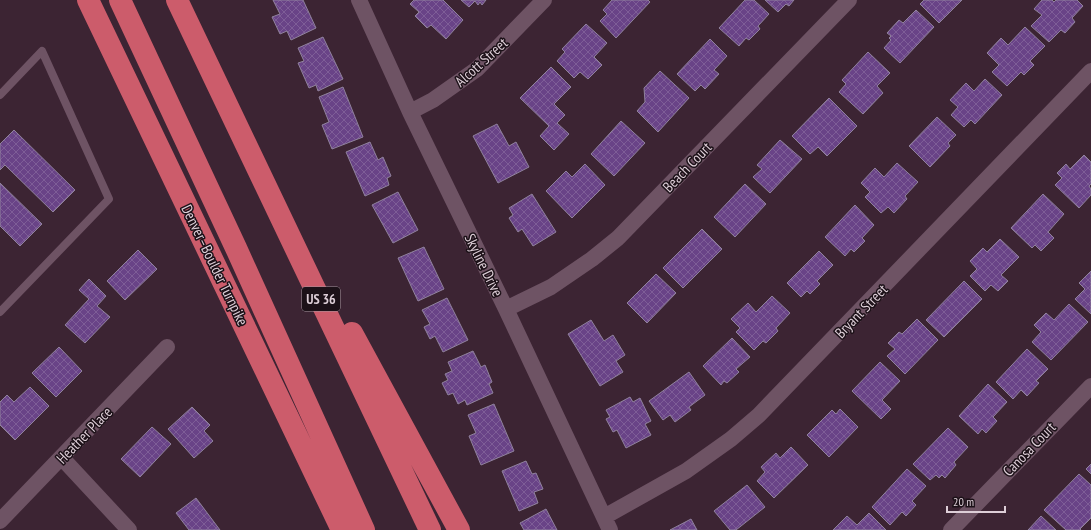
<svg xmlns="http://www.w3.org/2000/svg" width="1091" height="530" viewBox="0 0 1091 530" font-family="'PT Sans Narrow',sans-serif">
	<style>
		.building { fill: url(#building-cross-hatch); stroke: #90829d }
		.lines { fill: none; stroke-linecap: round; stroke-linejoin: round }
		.service { stroke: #6e5364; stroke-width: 8 }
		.minor { stroke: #6e5364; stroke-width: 16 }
		.motorway { stroke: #cc5c6b; stroke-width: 22 }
		.labels { text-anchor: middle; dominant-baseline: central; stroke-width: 3; stroke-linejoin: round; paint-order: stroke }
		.shield { fill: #1c1118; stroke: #a3959e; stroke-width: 1 }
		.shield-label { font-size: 14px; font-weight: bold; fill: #ddced7 }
		.street-label { font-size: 15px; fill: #ddced7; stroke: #1c1118 }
	</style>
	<defs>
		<pattern id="building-cross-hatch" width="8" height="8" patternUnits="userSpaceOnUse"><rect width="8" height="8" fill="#694387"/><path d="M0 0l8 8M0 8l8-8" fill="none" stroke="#7e5d97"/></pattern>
	</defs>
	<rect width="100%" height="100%" fill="#3c2433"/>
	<!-- building -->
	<path class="building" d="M273 0H303L316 28 291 40 287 31 280 34 272 17 280 14Z
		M414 0H443L463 20 446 39 431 25 427 28 415 16 419 12 410 4Z
		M461 0H486L482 5 480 2 478 5 475 1 469 7Z
		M612 0H648L650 2 616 38 600 21 607 14 603 10Z
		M745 0H754L769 14 758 26 760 29 749 40 746 38 739 46 719 28Z
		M765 0H794L789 6 786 4 778 12Z
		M924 0H962L939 23 920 4Z
		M1042 0H1052L1054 2 1056 0H1077L1083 6 1072 18 1075 22 1065 33 1061 30 1049 42 1031 26 1042 15 1034 9Z
		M916 10 934 27 900 63 884 48 891 40 889 38 891 36 887 33 899 20 903 23Z
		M586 24 607 43 594 57 602 65 588 79 580 72 574 78 557 61 565 52 562 49Z
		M1025 27 1045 46 1030 61 1034 65 1024 75 1021 72 1007 86 992 72 999 65 987 53 1001 38 1008 45Z
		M323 37 343 79 318 91 316 85 309 88 298 63 304 61 298 48Z
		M710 39 727 56 714 70 719 74 705 89 701 85 695 91 677 74Z
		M868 52 890 73 877 86 883 93 863 114 839 92 846 84 842 80Z
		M551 67 571 87 554 104 565 115 557 123 569 134 554 150 540 136 549 126 520 98Z
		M660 71 689 98 658 132 637 111 645 102 644 88Z
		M985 79 1002 95 975 124 971 120 964 127 951 115 958 107 950 100 966 83 974 91Z
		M343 87 363 137 332 149 322 125 329 122 319 97Z
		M829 98 857 126 827 156 818 147 810 154 792 136Z
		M937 117 956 135 948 143 950 146 930 167 909 146Z
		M621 121 645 143 614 176 591 154Z
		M497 124 509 146 516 142 529 167 498 183 473 136Z
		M14 130 75 190 53 212 5 165 0 170V144Z
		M780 140 802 159 770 193 753 177 762 169 757 165Z
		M370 142 378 160 383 157 391 176 387 178 389 185 365 196 346 152Z
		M1084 155 1091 162V184L1089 186 1091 189V195L1079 208 1055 185 1062 178 1057 173 1066 164 1070 169Z
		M897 163 918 182 905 196 907 199 894 213 888 207 881 213 865 197 870 192 861 183 875 168 884 177Z
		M585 164 605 185 572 218 546 191 566 171 572 177Z
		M0 183 42 224 20 246 0 226Z
		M745 184 766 204 735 237 714 217Z
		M398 192 418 230 393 243 372 205Z
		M532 194 556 232 533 246 522 229 518 232 509 218 513 215 509 208Z
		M1043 194 1064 214 1048 232 1054 238 1041 251 1035 245 1032 248 1011 228Z
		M855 205 874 225 862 238 865 241 854 252 851 249 845 256 825 237Z
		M702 229 722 249 683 288 663 268Z
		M1000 239 1019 257 1001 275 1008 281 998 291 991 285 985 291 970 276 977 269 970 261 983 248 987 252Z
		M424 247 444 289 418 301 398 258Z
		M138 250 157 269 125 300 107 281Z
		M819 251 833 265 817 281 820 284 810 294 807 291 801 297 787 283Z
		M1091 271V314L1075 299 1085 289 1079 283Z
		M656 274 676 293 647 323 627 303Z
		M89 279 106 296 97 306 110 317 85 343 65 325 89 299 79 290Z
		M964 281 982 299 944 337 926 320Z
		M772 296 790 313 776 328 778 331 766 343 763 341 754 350 736 332 740 328 731 319 748 303 756 312Z
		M447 298 468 340 443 352 435 336 430 339 424 327 430 324 422 310Z
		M1069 304 1088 322 1051 360 1032 342 1041 332 1034 325 1046 313 1054 320Z
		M917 319 938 340 905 374 887 356 895 349 888 343 899 332 902 334Z
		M591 320 604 341 613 335 625 355 616 361 623 372 600 386 568 334Z
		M732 338 750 357 736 369 739 372 727 383 724 381 721 385 703 366Z
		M59 347 82 371 56 397 32 373Z
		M1027 349 1048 369 1036 381 1039 383 1027 396 1021 390 1013 399 996 382Z
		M473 351 481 367 485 365 492 382 489 384 493 393 467 405 465 400 458 404 453 393 448 395 442 383 448 380 445 374 452 371 448 362Z
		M880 362 900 381 882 400 891 409 881 419 852 391Z
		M689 372 705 395 689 407 691 410 675 422 670 415 663 420 649 401Z
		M988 384 1007 402 993 417 997 421 986 433 982 429 978 434 959 416Z
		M30 387 49 406 15 440 0 425V402L7 395 14 402Z
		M630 397 633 402 640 398 651 421 645 424 651 435 626 448 617 430 613 432 606 419 610 417 606 410Z
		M494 404 514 451 481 465 469 436 476 433 468 415Z
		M192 407 210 425 204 431 213 441 194 458 168 429Z
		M840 409 858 427 829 457 807 435 832 410 836 414Z
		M152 427 171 444 140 477 121 459Z
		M948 428 968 447 954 462 956 465 945 478 942 475 939 478 936 475 930 480 913 464Z
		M791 447 808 465 774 498 757 481 765 472 761 467 776 453 780 458Z
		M526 461 532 474 536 473 543 489 534 492 538 503 519 511 502 471Z
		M1091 464V474L1086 469Z
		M907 469 926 486 912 501 916 505 906 516 902 512 890 525 872 507Z
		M1079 474 1091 485V518L1080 529 1081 530H1066L1044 510Z
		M747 485 765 507 736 530H730L714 511Z
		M196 498 220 530H189L176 513Z
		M546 509 557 530H524L520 523Z
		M869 513 886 530H833L847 516 857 525Z
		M1041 516 1056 530H1028Z
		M691 519 697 530H670Z"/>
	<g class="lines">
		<!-- service -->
		<path class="service" d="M0 95 42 51 109 199 0 312"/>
		<!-- minor -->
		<path class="minor" d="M359 0 410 112 506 309 610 530
			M410 112 433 100 477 69 544 0
			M506 309 551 287 592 259 618 238 849 0
			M62 458 129 530
			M604 517 686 471 731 439 759 415 1091 71
			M0 521 167 347
			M951 530 1091 386"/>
		<!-- motorway -->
		<path class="motorway" d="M88 0 342 530
			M120 0 236 248 364 530
			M177 0 430 530
			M352 333 459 530"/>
	</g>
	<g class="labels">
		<!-- shield labels -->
		<rect class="shield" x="302" y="287" width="38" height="24" rx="3"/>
		<g class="shield-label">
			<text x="321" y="299">US 36</text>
		</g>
		<!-- street labels -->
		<g class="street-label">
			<text transform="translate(481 62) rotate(-42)">Alcott Street</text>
			<text transform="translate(687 167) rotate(-46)">Beach Court</text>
			<text transform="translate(215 265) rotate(64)">Denver–Boulder Turnpike</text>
			<text transform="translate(484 265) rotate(64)">Skyline Drive</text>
			<text transform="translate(861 311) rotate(-46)">Bryant Street</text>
			<text transform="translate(84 435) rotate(-46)">Heather Place</text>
			<text transform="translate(1029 449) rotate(-46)">Canosa Court</text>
		</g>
	</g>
	<!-- scale -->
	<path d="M947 506v6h58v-6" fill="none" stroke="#ddced7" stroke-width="2"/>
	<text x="953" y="506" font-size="12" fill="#ddced7" stroke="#1c1118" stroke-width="3" paint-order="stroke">20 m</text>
</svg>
